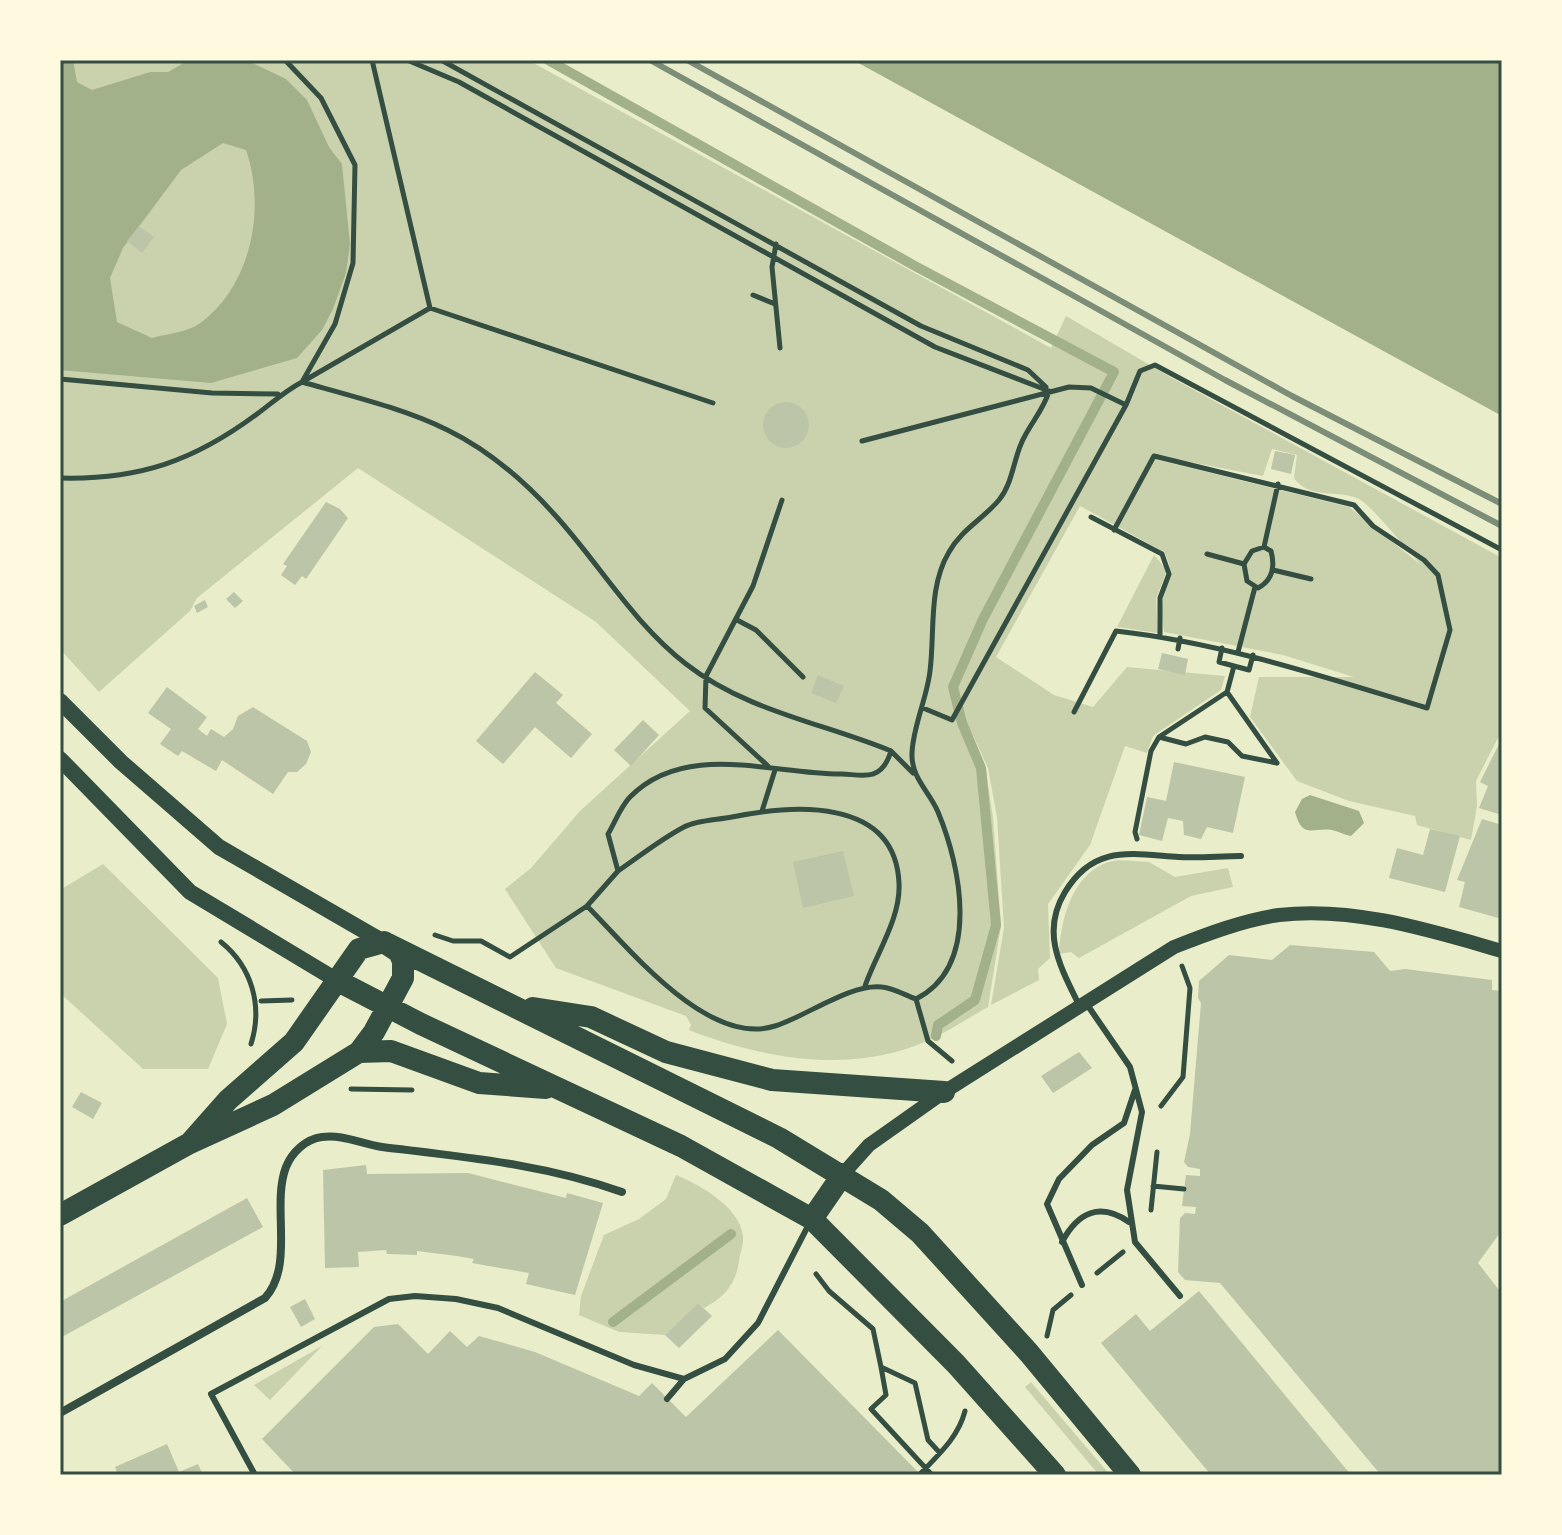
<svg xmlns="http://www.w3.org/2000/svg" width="1562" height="1535" viewBox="0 0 1562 1535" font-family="'PT Sans Narrow',sans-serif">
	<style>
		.green { fill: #cad2ad; fill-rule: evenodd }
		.water { fill: #a3b18a; fill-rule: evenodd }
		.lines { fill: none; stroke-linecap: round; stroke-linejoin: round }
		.stream { stroke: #a3b18a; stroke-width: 10 }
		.building { fill: #bcc5a7 }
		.path { stroke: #344e41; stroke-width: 5 }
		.service { stroke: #344e41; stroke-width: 6 }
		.minor { stroke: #344e41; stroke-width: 8 }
		.tertiary { stroke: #344e41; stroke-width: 14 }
		.secondary { stroke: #344e41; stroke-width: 16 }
		.trunk { stroke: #344e41; stroke-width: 22 }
		.rail { stroke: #7c8e77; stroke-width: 6 }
		.neatline { fill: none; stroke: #344e41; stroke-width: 3 }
	</style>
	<rect width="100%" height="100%" fill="#e9edc9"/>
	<!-- green -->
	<path class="green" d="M60 60H528L1051 348 1066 316 1172 378 1502 558V730L1476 781 1477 806 1471 840 1417 825 1415 816 1349 801 1297 781 1250 717 1259 677H1354L1283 655 1164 632C1163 624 1161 614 1162 606 1164 583 1177 575 1164 552L1080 506 996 657 1054 695 1093 707 1127 667 1225 676 1221 690 1153 736 1147 753 1125 746 1090 845 1048 904 1050 958 1038 969 1039 980 991 1005 1004 928 997 817 988 768 971 731 986 771 993 818 1001 926 988 1007C968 1018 949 1031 929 1040 854 1075 763 1059 689 1030L691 1025 686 1016 556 968 505 889 531 868 580 811 690 711 596 622 358 468 197 598 190 611 99 692 60 649ZM1272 449 1297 455 1294 478C1309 500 1339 489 1359 499 1372 506 1408 551 1421 565L1349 507 1158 460 1153 455 1263 476Z
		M1154 555 1167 570 1156 599 1158 633 1117 627Z
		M1118 860 1149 862 1175 877 1228 868 1233 887 1191 896 1079 958 1071 952 1059 954C1061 917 1074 866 1118 860Z
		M103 864 218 978 227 1024 208 1069H143L60 993V890Z
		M676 1175C700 1185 740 1207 743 1236 744 1244 740 1253 739 1261 736 1284 724 1298 704 1308L698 1303 665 1335 619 1332 579 1315 581 1296 604 1235 639 1219 666 1199Z
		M322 1346 270 1400 254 1385Z
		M1031 1382 1110 1475H1099L1025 1387Z"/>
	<!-- water -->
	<path class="water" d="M60 60H73L77 82 92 90 150 72H168L189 60H246L286 79 307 100 329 147 342 164 350 244 346 273 333 309 322 330 297 358 211 383 60 370ZM223 143 246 150C266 208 252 286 199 324 187 332 166 334 152 338L117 322 110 278 123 248 181 170Z
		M853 60H1502V416Z
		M1310 795 1359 811 1364 823 1351 836C1344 835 1338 831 1332 830 1312 827 1303 840 1295 812L1302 799Z"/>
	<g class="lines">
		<!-- stream -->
		<path class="stream" d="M548 60 915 266 1114 372 983 619 953 687 962 723 981 768 996 925 975 1000 938 1025 936 1036
			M613 1322 731 1234"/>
	</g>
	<!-- building -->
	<path class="building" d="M139 226 154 237 142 253 127 241Z
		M763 425a23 23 0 1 1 46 0a23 23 0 1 1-46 0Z
		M1275 451 1295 455 1291 474 1271 469Z
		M326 502 340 509 348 518 306 579 302 576 295 585 281 575 287 566 283 564Z
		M234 592 243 601 235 608 226 599Z
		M205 600 208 607 197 613 194 606Z
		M1162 653 1188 659 1185 675 1158 669Z
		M535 672 563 695 556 703 592 734 571 758 535 727 503 764 476 741Z
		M818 675 844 686 836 703 811 693Z
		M167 687 207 717 198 729 207 736 211 729 224 737 233 729 238 716 253 707 307 741 311 752 306 764 297 772H288L273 794 222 760 216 771 182 751 178 756 160 744 171 729 148 713Z
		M643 720 659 735 631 766 614 750Z
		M1502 738V815L1479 808 1488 786 1480 782Z
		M1174 762 1245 777 1233 833 1207 827 1201 839 1184 835 1183 821 1168 818 1162 841 1139 835 1147 797 1166 801Z
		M1482 819 1502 825V919L1459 907 1465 882 1457 880Z
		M1430 829 1460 836 1445 892 1389 878 1397 848 1423 855Z
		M843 851 854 896 803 908 793 862Z
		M1290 945 1374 952 1390 971 1405 969 1492 980V990L1502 991V1230L1478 1263 1502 1294V1475H1381L1220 1283 1185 1280 1178 1272 1180 1218 1185 1213 1195 1214 1196 1207 1182 1206 1186 1175 1200 1176V1169L1188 1167 1184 1162 1190 1134 1201 1003 1198 998 1199 981 1229 955 1272 960Z
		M1079 1052 1092 1068 1053 1093 1041 1076Z
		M81 1092 102 1103 93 1119 72 1107Z
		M366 1165 367 1174 468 1173 566 1198 567 1193 603 1203 575 1295 526 1284 529 1273 472 1263 474 1259 457 1256 417 1251V1255L387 1254 386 1250 358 1252 359 1267 325 1268 323 1170Z
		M247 1198 263 1227 60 1338V1302Z
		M1199 1291 1351 1475H1211L1101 1343 1136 1314 1150 1331Z
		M305 1299 315 1319 301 1327 290 1307Z
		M698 1303 712 1316 679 1348 665 1335Z
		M398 1324 428 1354 450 1331 467 1347 479 1336 535 1352 639 1396 652 1383 686 1417 778 1330 921 1475H296L262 1439 374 1327Z
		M167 1444 179 1472 198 1464 203 1475H118L115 1467Z"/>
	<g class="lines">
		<!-- path -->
		<path class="path" d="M285 60 321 98 355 165 353 263 335 324 302 382 430 308 372 60
			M407 60 459 82 935 347 1049 391
			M441 60 921 326 1028 370 1046 387
			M776 244 772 267 780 348
			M753 295 775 304
			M430 308 713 403
			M60 379 212 393 278 394
			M862 441 1069 387 1091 388 1126 405 1140 371 1155 365 1502 550
			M60 478C139 480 194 461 257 414 272 403 285 391 302 382 413 413 474 425 554 514 599 563 632 622 686 664 746 711 823 723 891 751 888 761 883 771 873 774 864 777 851 774 842 774 774 775 686 740 630 797 621 806 615 822 608 834L618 871 587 906
			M1091 517 1162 554 1169 574 1160 598V636
			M1264 547 1271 551C1275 566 1273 580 1258 588L1247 581 1244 564 1252 551Z
			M1264 547 1278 484
			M1207 554 1244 564
			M1273 570 1311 579
			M737 620 756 630 803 677
			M1222 648 1219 662 1249 670 1253 655
			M1178 649 1180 638
			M1238 652 1255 587
			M1234 666 1227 692 1277 763
			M923 708 952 720 1126 405
			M1074 712 1116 631C1223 643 1324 677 1427 708L1450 630 1438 575 1424 560 1373 526 1354 505 1154 456 1114 530
			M1159 737 1186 744 1205 737 1228 742 1242 756 1277 763
			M891 751 913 773
			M768 766 705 708 706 676 753 586 782 500
			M762 811 775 770
			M1137 839 1135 832 1151 751 1159 737 1227 692
			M618 871C640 856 661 839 684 827 697 820 717 820 732 817 791 805 895 796 899 883 901 918 876 954 865 986
			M435 935 453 941H481L510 957 587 906C627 946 708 1048 775 1026 805 1017 851 983 882 987 893 988 905 995 916 999 981 966 961 867 938 812 929 791 911 778 912 753 913 726 927 698 930 671 935 632 928 587 949 552 961 530 983 519 999 500 1012 484 1013 463 1021 444 1028 426 1044 410 1049 391
			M221 942C252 967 263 1006 251 1044
			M916 999 928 1041 952 1061
			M261 1001 292 1000
			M351 1089 412 1090
			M1161 1106 1183 1077 1190 988 1182 966
			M1153 1186 1184 1189
			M1151 1210 1157 1152
			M1097 1273 1123 1252
			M816 1274 829 1291 873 1329 881 1367 915 1383 928 1440 940 1453
			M1047 1336 1053 1310 1071 1295
			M881 1367 886 1395 871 1409 932 1475
			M920 1474C938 1455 958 1438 965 1411"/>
		<!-- service -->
		<path class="service" d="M1086 1003 1130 1067 1142 1112 1127 1190 1135 1242 1180 1296
			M1080 1007C1061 968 1040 933 1065 892 1094 844 1131 854 1179 857 1200 858 1221 856 1241 856
			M1062 1242C1078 1212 1100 1202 1129 1222
			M1082 1285 1047 1204 1059 1179 1092 1145 1124 1123 1135 1090
			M667 1399 684 1379 725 1359 758 1323 810 1222
			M255 1475 211 1394 389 1299 415 1296 456 1299 498 1308 634 1365 684 1379"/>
		<!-- minor -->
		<path class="minor" d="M60 1413 265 1298C295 1265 271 1206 286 1167 292 1152 306 1139 322 1137 343 1134 361 1144 382 1147 464 1157 544 1164 622 1192"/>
		<!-- tertiary -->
		<path class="tertiary" d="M843 1174 869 1145 944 1092 1174 947C1207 934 1244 920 1279 915 1354 906 1432 931 1502 951"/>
		<!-- secondary -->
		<path class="secondary" d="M60 701 121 762 219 847 387 944
			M60 759 190 892 338 981"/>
		<!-- trunk -->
		<path class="trunk" d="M388 944 779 1138 881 1200 920 1233 1029 1353 1130 1475
			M338 981 421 1024 681 1146 812 1219 956 1364 1055 1475
			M533 1008 591 1017 666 1052 772 1080 944 1092
			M359 1052 391 1051 479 1083 546 1088
			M60 1215 190 1143 273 1105 359 1052 374 1032 403 978V961L399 952 384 942 359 949 294 1042 228 1100 190 1143
			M812 1219 843 1174"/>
		<!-- rail -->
		<path class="rail" d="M650 60 1225 380 1502 526
			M687 60 1292 396 1502 504"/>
	</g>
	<!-- border -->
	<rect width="1562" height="1535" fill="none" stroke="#fefae0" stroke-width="124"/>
	<rect x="62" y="62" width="1438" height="1411" class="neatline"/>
</svg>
